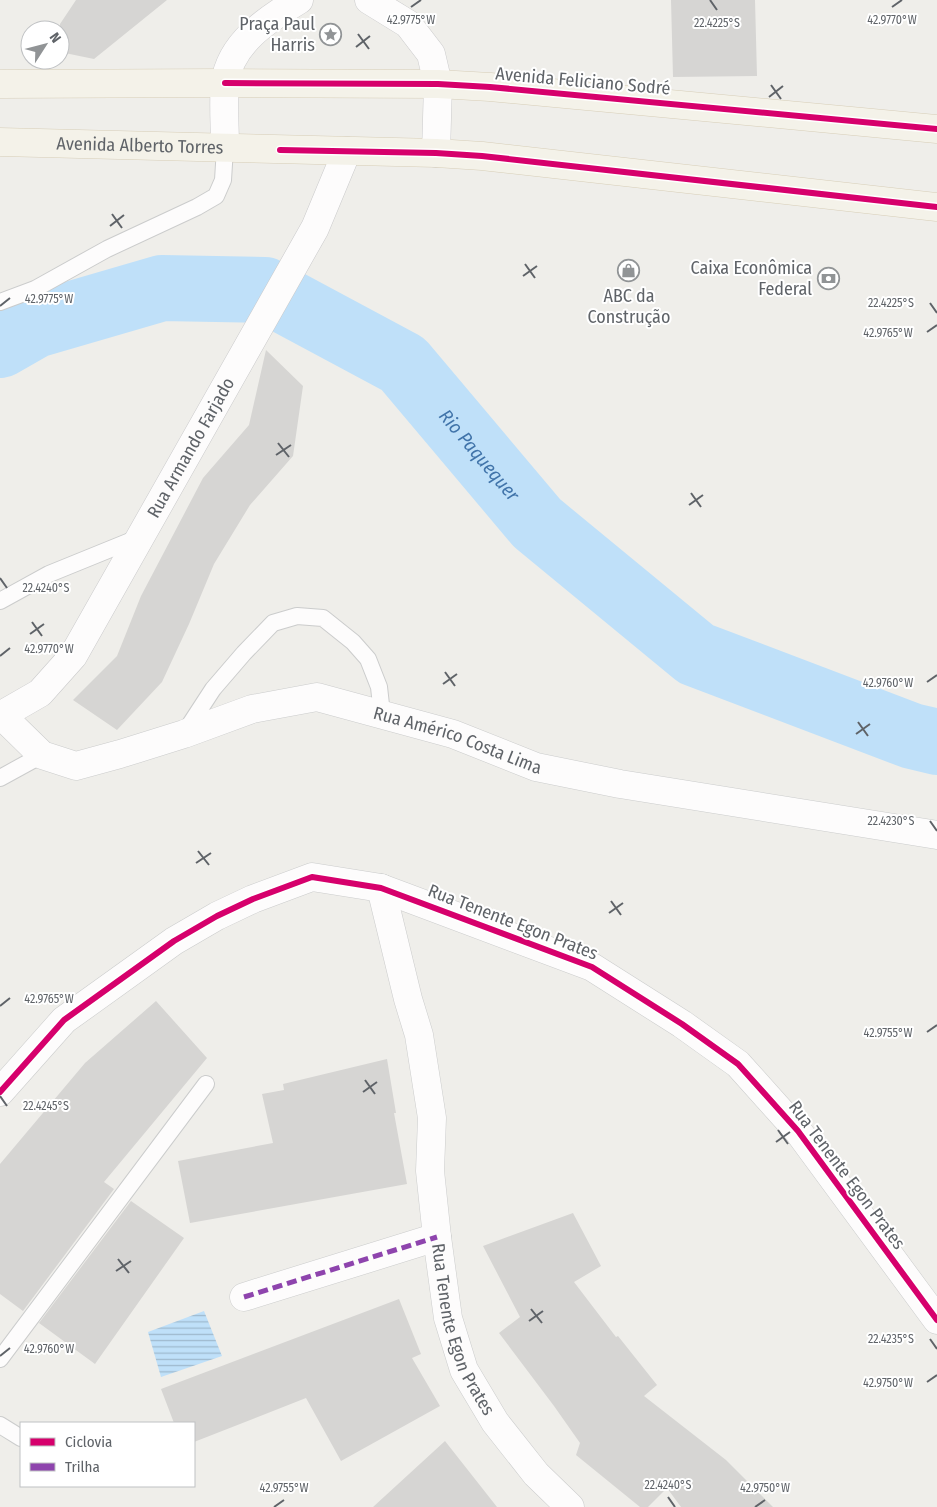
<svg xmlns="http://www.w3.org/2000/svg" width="937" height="1507" viewBox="0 0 937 1507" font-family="'Fira Sans Condensed',sans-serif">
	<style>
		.water { fill: url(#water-rules) }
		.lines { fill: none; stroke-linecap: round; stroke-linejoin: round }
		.river { stroke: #bfe0f9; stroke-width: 66 }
		.building { fill: #d6d5d3 }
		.lane-casing { stroke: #cbcccc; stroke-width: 18 }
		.street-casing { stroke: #cbcccc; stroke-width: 29 }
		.secondary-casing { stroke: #cacacb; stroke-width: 29 }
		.primary-casing { stroke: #d7ceb8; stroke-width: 29 }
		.lane { stroke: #fdfcfc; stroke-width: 16 }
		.street { stroke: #fdfcfc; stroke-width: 28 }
		.secondary { stroke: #fdfcfc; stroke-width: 28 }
		.primary { stroke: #f4f2e9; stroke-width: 28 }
		.quiet { stroke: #8e44ad; stroke-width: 5; stroke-dasharray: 10 5; stroke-linecap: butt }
		.cycleway-casing { stroke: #fff; stroke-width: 9 }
		.cycleway { stroke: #d6006c; stroke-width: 6 }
		.ticks { fill: none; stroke: #5f6368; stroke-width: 2 }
		.labels { text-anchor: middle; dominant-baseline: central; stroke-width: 4; stroke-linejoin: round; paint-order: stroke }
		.poi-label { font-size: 18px; fill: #5f6368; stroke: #fff; text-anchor: end }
		.street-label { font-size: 18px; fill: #5f6368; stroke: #fff }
		.water-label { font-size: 19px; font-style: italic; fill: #4174aa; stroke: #fff }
		.ticks-label { font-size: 12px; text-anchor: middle; fill: #5f6368; stroke: #fff; stroke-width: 4; stroke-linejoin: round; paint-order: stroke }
	</style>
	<defs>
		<pattern id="water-rules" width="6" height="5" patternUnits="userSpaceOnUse" patternTransform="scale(1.25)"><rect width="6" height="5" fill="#bfe0f9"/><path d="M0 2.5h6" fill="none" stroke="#9eb9cd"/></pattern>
	</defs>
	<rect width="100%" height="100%" fill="#efeeea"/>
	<!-- water -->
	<path class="water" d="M204 1311 222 1356 161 1377 148 1332Z"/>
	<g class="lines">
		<!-- river -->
		<path class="river" id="s1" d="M0 345 35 325 162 288 265 290 403 364 537 523 696 654 912 736 937 742"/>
	</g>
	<!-- building -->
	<path class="building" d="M76 0H167L94 59 60 52V24Z
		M671 0H755L757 76 673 77Z
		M266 350 303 386 293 456 250 505 214 564 189 624 162 682 117 730 73 700 117 656 141 596 203 478 249 425Z
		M156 1001 207 1058 104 1182 114 1189 23 1311 0 1294V1164L85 1063Z
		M387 1059 396 1113H394L407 1184 190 1223 178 1161 273 1143 262 1094 284 1090 283 1084Z
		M131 1201 184 1238 95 1364 39 1323Z
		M573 1213 601 1266 574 1282 616 1337 618 1336 657 1385 644 1396 726 1460 773 1507H681L667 1488 648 1507H640L576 1455 580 1443 554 1406 499 1333 520 1317 483 1246Z
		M399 1299 421 1354 412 1358 440 1406 341 1461 306 1398 194 1442V1423H174L161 1389Z
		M445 1441 497 1507H373Z"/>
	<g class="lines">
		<defs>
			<path id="lane" d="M0 302 35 289 107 249 197 207 216 196 223 180 225 148
				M0 601 49 574 140 537
				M185 732 213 689 244 653 273 623 297 616 323 618 353 642 368 659 379 687 382 714
				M0 778 42 755
				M0 1359 206 1084
				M0 1425 21 1438"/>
			<g id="street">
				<path id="s2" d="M2 716 42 755 76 766 120 754 184 734 252 709 317 697 453 734 536 767 620 784 937 835"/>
				<path id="s3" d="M381 888 408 999 419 1035 432 1118 430 1171 437 1237 448 1318 464 1370 495 1422 536 1474 570 1507"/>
				<path d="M0 1092 64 1020 174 941 217 916 253 899 312 877 381 888 592 967 682 1024 738 1064 798 1131 937 1320"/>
				<path d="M244 1297 437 1237"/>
			</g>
			<g id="secondary">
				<path d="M369 0 408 24 431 54 438 84 436 153"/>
				<path d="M225 148C225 127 223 103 225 83 230 43 268 19 299 0"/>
				<path id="s4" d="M0 716 40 693 73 656 315 228 347 151"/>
			</g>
			<g id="primary">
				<path d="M0 84 225 83 438 84 490 87 937 129"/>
				<path id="s5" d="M0 142 436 153 482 156 937 207"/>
			</g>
		</defs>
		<!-- lane casing -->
		<use href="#lane" class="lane-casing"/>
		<!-- street casing -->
		<use href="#street" class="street-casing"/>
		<!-- secondary casing -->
		<use href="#secondary" class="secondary-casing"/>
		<!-- primary casing -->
		<use href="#primary" class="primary-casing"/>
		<!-- lane -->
		<use href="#lane" class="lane"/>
		<!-- street -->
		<use href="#street" class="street"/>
		<!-- secondary -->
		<use href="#secondary" class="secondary"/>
		<!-- primary -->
		<use href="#primary" class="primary"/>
		<!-- quiet -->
		<path class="quiet" d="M244 1297 437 1237"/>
		<defs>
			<path id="cycleway" d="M225 83 438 84 490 87 937 129
				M280 150 436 153 482 156 937 207
				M0 1092 64 1020 174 941 217 916 253 899 312 877 381 888 592 967 682 1024 738 1064 798 1131 937 1320"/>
		</defs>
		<!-- cycleway casing -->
		<use href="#cycleway" class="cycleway-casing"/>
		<!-- cycleway -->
		<use href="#cycleway" class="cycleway"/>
	</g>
	<!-- ticks -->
	<path class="ticks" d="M710 0 717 10M411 7 421 0M892 7 902 0M358 34 369 49M356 47 370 36M771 85 781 99M769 97 783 86M112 214 122 228M110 226 124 215M525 264 535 278M523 276 537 266M930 303 937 313M0 306 10 298M927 332 937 325M278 443 289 457M276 455 291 445M691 493 701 507M689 505 703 495M0 578 7 588M32 622 42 636M30 634 44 624M0 656 10 648M445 672 455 686M927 682 937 675M443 684 457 674M858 722 868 736M856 734 870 724M930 821 937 831M198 851 209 865M196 863 211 853M611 901 621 915M609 913 623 903M0 1006 10 998M927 1032 937 1025M365 1080 375 1094M363 1092 377 1082M0 1096 7 1106M778 1130 788 1144M776 1142 790 1132M118 1259 129 1273M116 1271 131 1261M531 1309 542 1323M529 1321 543 1311M930 1339 937 1349M0 1356 10 1348M927 1382 937 1375M668 1497 675 1507M274 1507 284 1500M755 1507 765 1500"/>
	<!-- icons -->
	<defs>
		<symbol id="sight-ring" viewBox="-11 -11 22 22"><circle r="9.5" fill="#fff" stroke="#919496" stroke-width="1.5"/><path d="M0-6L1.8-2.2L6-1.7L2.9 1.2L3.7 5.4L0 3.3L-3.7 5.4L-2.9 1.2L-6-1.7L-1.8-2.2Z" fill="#919496"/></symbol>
		<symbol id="shop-ring" viewBox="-11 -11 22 22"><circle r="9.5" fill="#fff" stroke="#919496" stroke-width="1.5"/><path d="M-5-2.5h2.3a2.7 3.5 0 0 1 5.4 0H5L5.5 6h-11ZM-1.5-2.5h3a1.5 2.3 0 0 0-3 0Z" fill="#919496"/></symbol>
		<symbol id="bank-ring" viewBox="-11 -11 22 22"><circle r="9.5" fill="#fff" stroke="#919496" stroke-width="1.5"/><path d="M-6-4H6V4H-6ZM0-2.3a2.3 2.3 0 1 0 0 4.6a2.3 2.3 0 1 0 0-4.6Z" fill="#919496"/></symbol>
	</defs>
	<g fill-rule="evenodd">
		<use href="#sight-ring" x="318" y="22" width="25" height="25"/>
		<use href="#shop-ring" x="616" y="258" width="25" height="25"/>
		<use href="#bank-ring" x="816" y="266" width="25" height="25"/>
	</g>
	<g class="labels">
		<!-- poi labels -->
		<g class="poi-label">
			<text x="315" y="24">Praça Paul<tspan x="315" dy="21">Harris</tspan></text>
			<text x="812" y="268">Caixa Econômica<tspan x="812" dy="21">Federal</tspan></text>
			<text x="629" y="296" text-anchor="middle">ABC da<tspan x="629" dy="21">Construção</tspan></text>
		</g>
		<!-- street labels -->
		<g class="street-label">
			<text transform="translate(583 81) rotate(5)">Avenida Feliciano Sodré</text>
			<text stroke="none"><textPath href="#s5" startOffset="140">Avenida Alberto Torres</textPath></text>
			<text stroke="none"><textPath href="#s4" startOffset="335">Rua Armando Farjado</textPath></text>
			<text stroke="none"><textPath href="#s2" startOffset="490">Rua Américo Costa Lima</textPath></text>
			<text transform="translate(513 922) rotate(21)">Rua Tenente Egon Prates</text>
			<text transform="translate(847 1175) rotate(53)">Rua Tenente Egon Prates</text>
			<text stroke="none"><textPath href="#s3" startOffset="452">Rua Tenente Egon Prates</textPath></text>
		</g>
		<!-- water labels -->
		<g class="water-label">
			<text stroke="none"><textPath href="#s1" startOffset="551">Rio Paquequer</textPath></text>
		</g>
	</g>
	<g class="ticks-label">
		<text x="411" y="24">42.9775°W</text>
		<text x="892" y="24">42.9770°W</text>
		<text x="717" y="27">22.4225°S</text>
		<text x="49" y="303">42.9775°W</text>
		<text x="891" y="307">22.4225°S</text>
		<text x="888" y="337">42.9765°W</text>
		<text x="46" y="592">22.4240°S</text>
		<text x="49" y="653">42.9770°W</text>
		<text x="888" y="687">42.9760°W</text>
		<text x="891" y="825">22.4230°S</text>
		<text x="49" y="1003">42.9765°W</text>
		<text x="888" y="1037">42.9755°W</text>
		<text x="46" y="1110">22.4245°S</text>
		<text x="891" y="1343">22.4235°S</text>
		<text x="49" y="1353">42.9760°W</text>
		<text x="888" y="1387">42.9750°W</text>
		<text x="668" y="1489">22.4240°S</text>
		<text x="284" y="1492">42.9755°W</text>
		<text x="765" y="1492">42.9750°W</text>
	</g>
	<!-- legend -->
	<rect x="20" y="1422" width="175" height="65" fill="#ffffff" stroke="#bfc1c3"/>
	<rect x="30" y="1438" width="25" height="8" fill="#d6006c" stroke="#bfc1c3"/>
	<text x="65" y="1447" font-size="15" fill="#5f6368">Ciclovia</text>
	<rect x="30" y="1463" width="25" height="8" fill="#8e44ad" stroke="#bfc1c3"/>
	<text x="65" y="1472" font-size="15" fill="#5f6368">Trilha</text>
	<!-- north arrow -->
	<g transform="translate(45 45) rotate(54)"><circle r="24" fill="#ffffff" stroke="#bfc1c3"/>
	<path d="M0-4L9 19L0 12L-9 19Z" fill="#919496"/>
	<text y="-8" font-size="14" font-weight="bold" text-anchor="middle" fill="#5f6368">N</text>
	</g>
</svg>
